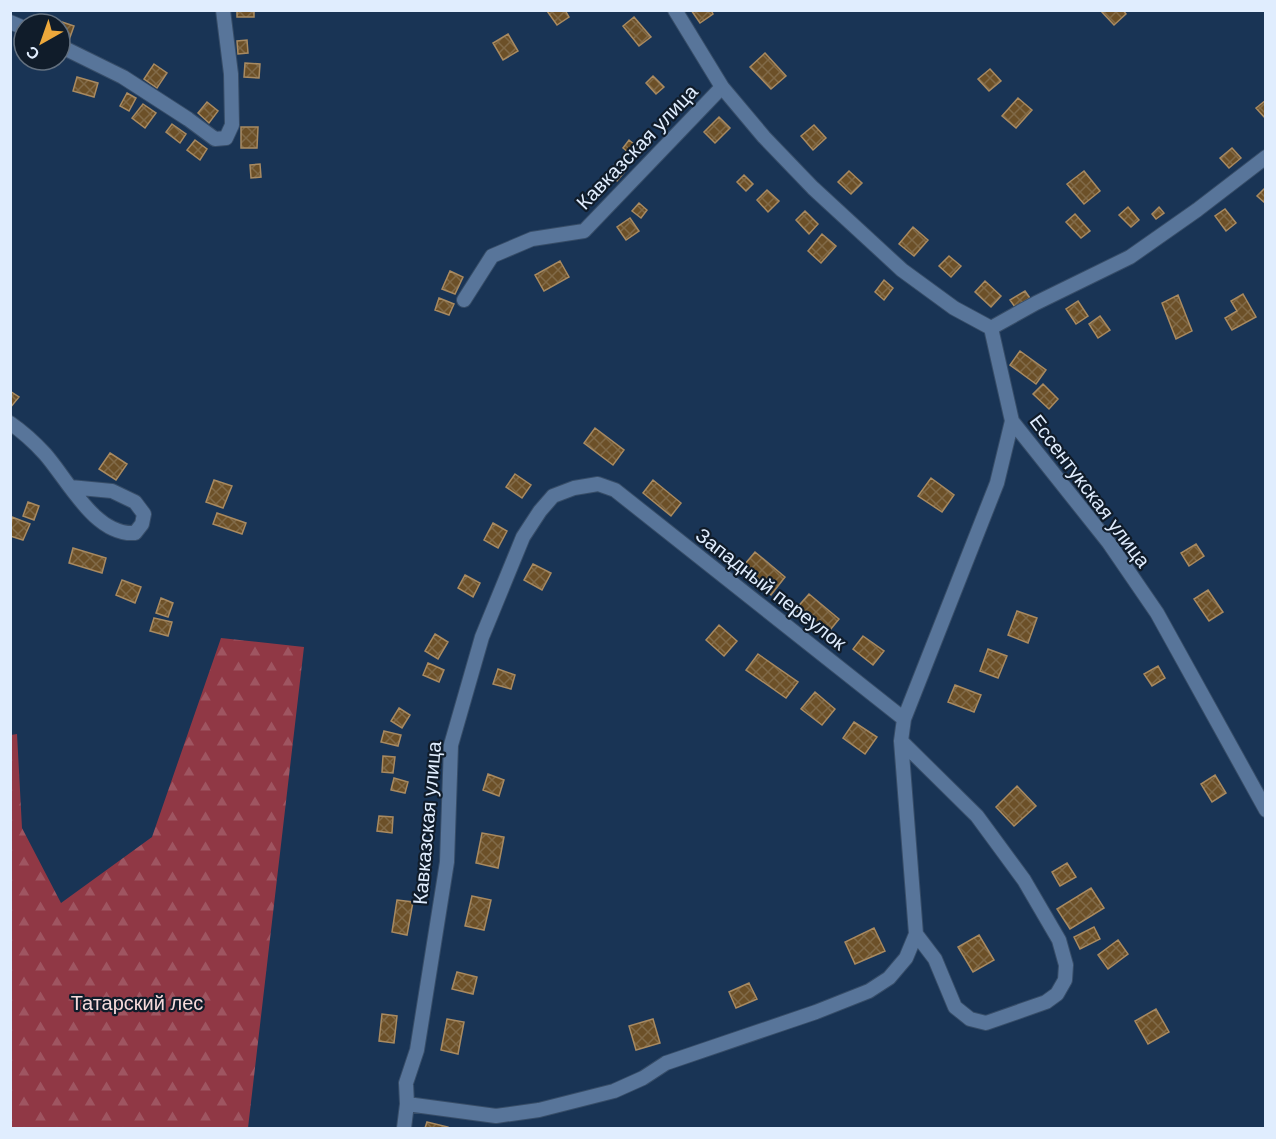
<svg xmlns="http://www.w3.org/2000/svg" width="1276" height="1139" viewBox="0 0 1276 1139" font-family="Helvetica,sans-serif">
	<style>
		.forest { fill: url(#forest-firs) }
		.building { fill: url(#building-cross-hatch); stroke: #a88a61; stroke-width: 1.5 }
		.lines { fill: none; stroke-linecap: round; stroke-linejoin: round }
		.street-casing { stroke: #374d68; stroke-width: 16 }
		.street { stroke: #58759a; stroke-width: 14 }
		.labels { text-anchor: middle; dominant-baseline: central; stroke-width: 4.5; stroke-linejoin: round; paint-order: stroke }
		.street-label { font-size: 20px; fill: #e0edfe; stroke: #101c2a }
		.park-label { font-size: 20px; fill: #f6dadb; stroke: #101c2a }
	</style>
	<defs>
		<pattern id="forest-firs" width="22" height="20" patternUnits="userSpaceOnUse" patternTransform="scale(1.5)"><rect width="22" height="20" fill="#903845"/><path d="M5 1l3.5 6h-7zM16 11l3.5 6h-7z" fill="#9f5561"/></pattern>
		<pattern id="building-cross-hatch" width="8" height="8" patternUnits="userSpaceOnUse" patternTransform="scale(1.5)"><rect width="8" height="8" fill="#6c5028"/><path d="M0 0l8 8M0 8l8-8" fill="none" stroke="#816a48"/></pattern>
	</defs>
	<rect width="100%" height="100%" fill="#193455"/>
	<!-- forest -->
	<path class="forest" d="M221 638 304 647 248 1128H11V735L17 734 22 828 61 903 152 837Z"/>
	<!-- building -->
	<path class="building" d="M237 10H254V17H237Z
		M565 10 569 17 557 25 547 11Z
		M691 10H711L713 14 700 23Z
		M1100 10H1123L1126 14 1114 25Z
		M634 17 651 37 639 46 623 26Z
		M59 21 74 26 69 40 60 37V24H58Z
		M508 34 518 51 503 60 493 43Z
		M247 40 248 53 238 54 237 41Z
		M765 53 786 76 771 89 750 67Z
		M245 63 260 64 259 78 244 77Z
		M154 64 167 73 157 88 144 79Z
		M990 69 1001 81 989 91 978 79Z
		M653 76 664 87 656 94 646 83Z
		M77 77 98 83 94 97 73 91Z
		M127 93 136 98 129 111 120 106Z
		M1018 98 1032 110 1016 128 1002 116Z
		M1266 100V119L1256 108Z
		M207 102 218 111 209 123 198 113Z
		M143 104 156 113 145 128 132 118Z
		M719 117 730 128 715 143 704 132Z
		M172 124 186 134 180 143 166 132Z
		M814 125 826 138 813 150 801 136Z
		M241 127H258L257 148H241Z
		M195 140 207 149 200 160 187 150Z
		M629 140 641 150 635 158 623 148Z
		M1232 148 1241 158 1229 168 1220 158Z
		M617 162 626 170 617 181 608 173Z
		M260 164 261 177 251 178 250 165Z
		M849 171 862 183 851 194 838 182Z
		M1084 171 1100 191 1084 204 1067 184Z
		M744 175 753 184 746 191 737 182Z
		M1266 187V203H1265L1257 196Z
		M767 190 779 201 768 212 757 200Z
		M639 203 647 210 641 218 632 211Z
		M1128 207 1139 220 1131 227 1119 215Z
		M1159 207 1164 213 1156 219 1152 214Z
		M1225 209 1236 223 1226 231 1215 216Z
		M805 211 818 224 809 234 796 220Z
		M1075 214 1090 231 1081 238 1066 222Z
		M630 218 639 231 626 240 617 227Z
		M913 227 928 240 914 256 899 244Z
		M822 234 836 246 821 263 808 251Z
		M949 256 961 266 951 277 939 266Z
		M560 261 569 277 544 291 535 275Z
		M450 271 463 277 455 294 442 289Z
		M884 280 893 288 884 300 875 292Z
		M985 281 1001 296 991 307 975 292Z
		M1025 291 1030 298 1015 307 1010 300Z
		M1243 294 1256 317 1232 330 1225 318 1237 311 1231 301Z
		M1178 295 1192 331 1176 339 1162 303Z
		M439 298 454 304 449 315 435 310Z
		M1078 301 1088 316 1076 324 1066 309Z
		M1100 316 1110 330 1098 338 1089 324Z
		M1020 351 1046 370 1036 384 1010 365Z
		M1043 384 1058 399 1049 409 1033 394Z
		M10 391 19 397 10 408Z
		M595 428 624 450 613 465 584 443Z
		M110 453 127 464 116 480 99 469Z
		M515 474 531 485 522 498 506 487Z
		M931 478 954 495 942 512 918 496Z
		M214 480 232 486 223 508 206 502Z
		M653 480 681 503 671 516 643 493Z
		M28 502 39 506 34 520 23 516Z
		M217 513 246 523 242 534 213 524Z
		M12 517 30 524 23 540 10 536Z
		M493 523 507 531 498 548 484 540Z
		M1196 544 1204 556 1189 566 1181 553Z
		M73 548 106 558 102 573 69 563Z
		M755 552 785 577 771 595 740 570Z
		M533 564 551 573 542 590 524 580Z
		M465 575 480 583 473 597 458 588Z
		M122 580 141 587 135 603 116 595Z
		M1208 590 1223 612 1209 621 1194 599Z
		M809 594 839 619 826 635 795 610Z
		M161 598 173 603 168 617 156 613Z
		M1017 611 1037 618 1028 643 1008 635Z
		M154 618 172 622 168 636 150 631Z
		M719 625 737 641 724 656 706 640Z
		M435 634 448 642 438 659 425 651Z
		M863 636 884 651 873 665 853 649Z
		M988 649 1007 656 998 678 980 671Z
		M758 654 798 682 786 698 746 670Z
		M428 663 444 670 439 682 423 675Z
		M1158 666 1165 678 1152 686 1144 674Z
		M498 669 515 675 511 689 493 684Z
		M955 685 981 695 974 712 948 702Z
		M815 692 835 709 822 725 801 709Z
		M399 708 410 715 402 728 391 721Z
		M854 722 877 737 865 754 843 738Z
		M384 731 401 735 398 746 381 742Z
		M383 756 395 757 393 773 382 772Z
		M488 774 504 780 499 796 483 790Z
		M1215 775 1226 793 1212 802 1201 784Z
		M394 778 408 782 405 793 391 790Z
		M1017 786 1036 806 1014 826 996 807Z
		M379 816 393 817 392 833 377 831Z
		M482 833 504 837 498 868 476 863Z
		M1067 863 1076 877 1060 886 1052 872Z
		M1091 888 1104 908 1070 929 1057 909Z
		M472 896 491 900 484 930 465 926Z
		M397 900 413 902 407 935 392 932Z
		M1094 927 1100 939 1080 949 1074 937Z
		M874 928 885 951 855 964 845 942Z
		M979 935 994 960 973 972 958 947Z
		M1118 940 1128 954 1108 969 1098 955Z
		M457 972 477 977 473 994 452 989Z
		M749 983 757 999 736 1008 729 992Z
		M1156 1009 1169 1032 1148 1044 1135 1021Z
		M382 1014 397 1016 394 1043 379 1041Z
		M447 1019 464 1022 458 1054 441 1050Z
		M653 1019 660 1043 636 1050 629 1026Z
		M427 1122 448 1127V1128H425Z"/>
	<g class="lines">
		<defs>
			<path id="street" d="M675 10 722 87 764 137 813 188 902 270 954 308 991 328 1012 421 1109 543 1157 613 1266 810
				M10 22 24 28
				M60 46 123 77 188 119 215 139 226 138 232 125 231 74 223 10
				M464 300 492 256 532 239 584 231 722 87
				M991 328 1036 303 1130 257 1197 210 1266 157
				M10 423C23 432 35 443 45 454 68 480 95 536 135 533L142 524 144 514 135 502 112 491 70 487
				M901 741 977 816 1024 880 1059 940 1066 965 1065 980 1057 994 1046 1002 986 1023 970 1019 955 1007 935 959 916 934
				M407 1104 496 1116 539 1110 614 1091 643 1078 666 1063 816 1012 869 991 889 978 906 958 916 934 901 741 904 719 997 483 1012 421
				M404 1128 407 1104 406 1083 417 1050 447 862 451 745 482 637 523 537 540 511 553 496 574 488 598 484 615 490 904 719"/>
		</defs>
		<!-- street casing -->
		<use href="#street" class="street-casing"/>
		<!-- street -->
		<use href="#street" class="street"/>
	</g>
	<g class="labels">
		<!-- street labels -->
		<g class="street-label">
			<text transform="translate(637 147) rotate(-46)">Кавказская улица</text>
			<text transform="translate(1090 491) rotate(53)">Ессентукская улица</text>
			<text transform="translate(771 589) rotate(38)">Западный переулок</text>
			<text transform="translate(427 823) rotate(-85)">Кавказская улица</text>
		</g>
		<!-- park labels -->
		<g class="park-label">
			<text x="137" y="1003">Татарский лес</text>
		</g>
	</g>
	<!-- border -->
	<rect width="1276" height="1139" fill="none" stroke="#e0edfe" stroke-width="24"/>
	<!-- north arrow -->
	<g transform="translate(42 42) rotate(220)"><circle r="28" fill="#101c2a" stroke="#63707f" stroke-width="1.5"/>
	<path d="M0-4.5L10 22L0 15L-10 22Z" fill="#eda83b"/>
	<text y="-9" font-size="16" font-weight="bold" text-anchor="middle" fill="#e0edfe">С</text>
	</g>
</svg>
